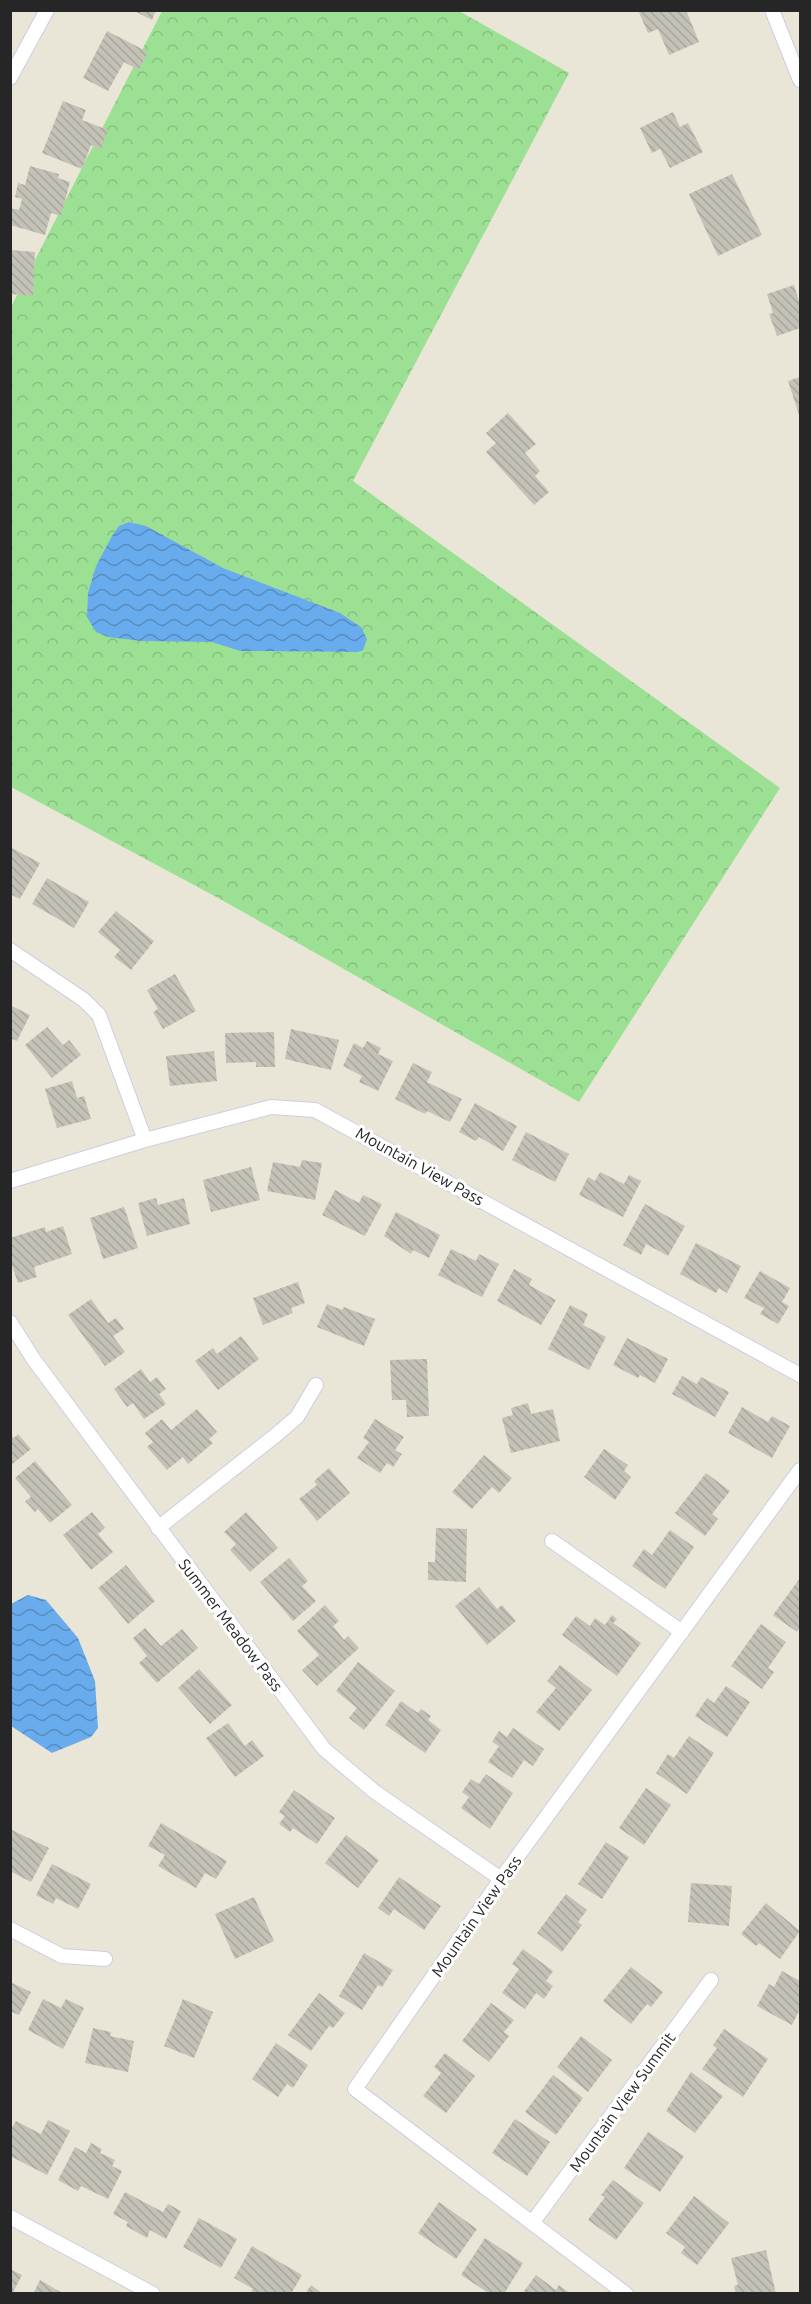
<svg xmlns="http://www.w3.org/2000/svg" width="811" height="2304" viewBox="0 0 811 2304" font-family="Ubuntu,sans-serif">
	<style>
		.forest { fill: url(#forest-crowns) }
		.water { fill: url(#water-waves) }
		.building { fill: url(#building-back-hatch) }
		.lines { fill: none; stroke-linecap: round; stroke-linejoin: round }
		.minor-casing { stroke: #cecde0; stroke-width: 16 }
		.minor { stroke: #fff; stroke-width: 14 }
		.labels { text-anchor: middle; dominant-baseline: central; stroke-width: 6; stroke-linejoin: round; paint-order: stroke }
		.street-label { font-size: 16px; fill: #262626; stroke: #fff }
	</style>
	<defs>
		<pattern id="forest-crowns" width="20" height="18" patternUnits="userSpaceOnUse" patternTransform="scale(1.5)"><rect width="20" height="18" fill="#9ce193"/><path d="M2 6a3 3 0 1 1 6 0M12 15a3 3 0 1 1 6 0" fill="none" stroke="#86c17f"/></pattern>
		<pattern id="water-waves" width="16" height="10" patternUnits="userSpaceOnUse" patternTransform="scale(1.5)"><rect width="16" height="10" fill="#69aced"/><path d="M0 5q4-4 8 0t8 0" fill="none" stroke="#568cc0"/></pattern>
		<pattern id="building-back-hatch" width="6" height="6" patternUnits="userSpaceOnUse" patternTransform="scale(1.5)"><rect width="6" height="6" fill="#c4c2b7"/><path d="M-1 5l2 2M0 0l6 6M5-1l2 2" fill="none" stroke="#a8a79d"/></pattern>
	</defs>
	<rect width="100%" height="100%" fill="#e9e6d7"/>
	<!-- forest -->
	<path class="forest" d="M162 11H459L569 73 353 481 780 788 579 1102 220 899 11 787 10 309Z"/>
	<!-- water -->
	<path class="water" d="M129 522 146 526 223 568 340 613 361 627 367 639 363 650 358 652 240 651 212 642 141 641 108 637 96 632 87 617 88 593 96 566 112 536 119 526Z
		M28 1595 46 1600 78 1638 95 1681 98 1728 91 1737 52 1753 11 1726V1604Z"/>
	<!-- building -->
	<path class="building" d="M132 10H156L152 20Z
		M638 10H686L699 42 669 55 658 29 648 33Z
		M107 31 148 52 139 70 124 62 108 91 83 78Z
		M63 101 86 110 82 120 108 130 101 149 91 145 82 169 42 153Z
		M673 112 680 127 688 123 703 152 670 168 660 149 652 153 640 128Z
		M30 166 59 174 58 178 70 182 61 216 51 213 45 235 10 225 11 208 19 210 22 199 15 197 18 183 25 185Z
		M732 174 762 235 718 256 689 194Z
		M10 250 35 252 33 296 10 294Z
		M794 285 800 305V328L777 336 769 314 773 313 767 294Z
		M800 377V418L788 381Z
		M508 413 536 444 525 453 540 471 535 476 549 492 534 505 486 452 496 443 486 433Z
		M10 847 40 863 20 899 10 894Z
		M47 878 89 902 74 928 32 904Z
		M116 911 154 941 131 970 114 957 120 950 98 932Z
		M175 974 196 1011 163 1029 153 1012 158 1009 147 990Z
		M10 1005 30 1015 17 1041 10 1038Z
		M47 1027 63 1045 69 1040 81 1055 52 1078 25 1045Z
		M291 1029 339 1040 331 1070 285 1059Z
		M274 1032 275 1067H256V1062L226 1063 225 1033Z
		M367 1041 381 1048 378 1054 393 1061 378 1091 359 1082 362 1076 343 1066 354 1043 363 1048Z
		M214 1051 217 1081 170 1086 166 1056Z
		M413 1063 432 1072 427 1082 462 1099 450 1122 427 1111 425 1114 395 1099Z
		M72 1081 77 1098 84 1096 91 1119 57 1128 45 1089Z
		M475 1103 517 1126 503 1151 479 1137 476 1141 459 1132Z
		M526 1132 569 1154 555 1182 512 1160Z
		M302 1160 322 1163 315 1200 267 1191 273 1162 300 1167Z
		M251 1167 260 1200 211 1212 203 1180Z
		M600 1172 624 1184 629 1175 641 1181 623 1217 579 1195 588 1177 595 1181Z
		M335 1190 359 1203 363 1195 382 1204 365 1236 322 1215Z
		M156 1198 158 1205 184 1198 190 1224 147 1236 138 1203Z
		M645 1204 685 1226 668 1256 646 1244 641 1255 623 1245Z
		M124 1207 138 1248 103 1259 90 1218Z
		M396 1212 440 1235 429 1258 413 1250 411 1254 384 1236Z
		M63 1226 72 1254 34 1267 37 1277 18 1283 10 1260V1238L45 1227 46 1232Z
		M696 1243 741 1266 727 1293 719 1288 716 1293 680 1274Z
		M451 1249 476 1261 479 1254 499 1264 482 1297 438 1275Z
		M514 1269 532 1279 529 1285 556 1300 541 1325 497 1301Z
		M760 1271 790 1288 782 1302 789 1306 778 1324 760 1314 764 1308 744 1298Z
		M298 1282 305 1303 291 1308 293 1313 263 1325 253 1298Z
		M91 1299 108 1323 116 1318 124 1329 113 1336 125 1352 105 1366 68 1315Z
		M327 1304 342 1310 344 1307 375 1319 364 1346 317 1327Z
		M570 1305 588 1314 583 1325 606 1337 589 1370 548 1349Z
		M241 1336 259 1359 218 1390 195 1361 213 1348 217 1354Z
		M627 1338 668 1359 655 1383 640 1375 638 1378 613 1365Z
		M427 1359 429 1416 407 1417 406 1400H392L390 1360Z
		M141 1369 150 1382 157 1377 166 1389 159 1394 166 1404 144 1419 133 1403 127 1407 114 1389Z
		M682 1376 697 1384 701 1377 729 1392 715 1417 672 1394Z
		M528 1403 531 1414 553 1409 560 1441 511 1453 502 1418 513 1415 511 1408Z
		M742 1407 768 1422 772 1416 790 1426 772 1458 728 1433Z
		M197 1409 217 1432 209 1439 213 1443 188 1464 183 1457 167 1470 147 1447 153 1442 145 1433 162 1419 171 1430Z
		M375 1419 404 1437 395 1450 402 1454 393 1467 387 1463 380 1473 357 1458 369 1442 363 1438Z
		M10 1434 14 1438 18 1434 31 1449 10 1466Z
		M604 1449 628 1465 624 1471 631 1477 615 1500 584 1477Z
		M484 1455 512 1478 499 1493 492 1487 472 1509 452 1492Z
		M35 1461 72 1505 50 1523 38 1509 35 1512 25 1501 31 1497 15 1478Z
		M329 1468 350 1493 317 1521 299 1499 317 1485 314 1481Z
		M706 1473 730 1491 712 1514 718 1519 705 1536 675 1513Z
		M92 1512 105 1528 98 1534 113 1552 91 1570 63 1535Z
		M246 1512 278 1548 250 1572 230 1550 236 1544 224 1532Z
		M436 1528 467 1529 466 1582 428 1580V1562H435Z
		M670 1530 694 1547 665 1589 632 1566 644 1549 652 1555Z
		M289 1558 308 1581 302 1586 316 1601 293 1621 260 1582Z
		M126 1565 155 1601 128 1624 98 1588Z
		M800 1578V1627L797 1632 773 1615Z
		M479 1587 497 1609 502 1605 516 1621 487 1645 455 1606Z
		M325 1605 339 1621 333 1626 344 1640 348 1636 359 1648 317 1686 302 1670 319 1655 297 1631Z
		M612 1615 617 1619 613 1623 641 1643 617 1676 562 1635 576 1616 590 1626 595 1618 605 1625Z
		M761 1624 786 1642 768 1668 774 1672 762 1689 731 1666Z
		M145 1628 161 1646 182 1629 198 1648 157 1683 139 1663 147 1656 133 1638Z
		M358 1662 395 1691 364 1730 349 1718 357 1708 336 1691Z
		M560 1665 592 1690 559 1731 536 1712 556 1688 547 1681Z
		M199 1669 232 1705 210 1724 178 1688Z
		M726 1686 750 1702 727 1737 695 1716 707 1698 714 1703Z
		M401 1701 418 1713 421 1709 431 1716 428 1720 441 1730 425 1753 385 1725Z
		M228 1723 245 1746 252 1740 264 1756 235 1777 206 1738Z
		M513 1728 544 1749 533 1766 524 1760 512 1778 488 1762 499 1746 492 1742 499 1731 507 1737Z
		M689 1736 714 1753 687 1794 656 1773 668 1754 674 1758Z
		M486 1774 513 1793 490 1829 461 1808 469 1797 462 1792 471 1779 479 1784Z
		M646 1788 671 1805 644 1845 619 1828Z
		M294 1790 335 1818 317 1844 293 1828 290 1832 279 1824 285 1816 279 1812Z
		M161 1823 227 1861 216 1879 205 1873 196 1888 158 1866 165 1855 148 1846Z
		M10 1829 49 1848 31 1882 10 1871Z
		M346 1835 379 1860 358 1888 325 1863Z
		M606 1842 629 1857 602 1899 578 1884Z
		M52 1864 91 1884 78 1909 56 1898 53 1904 36 1895Z
		M399 1877 441 1906 424 1930 394 1909 389 1916 378 1908Z
		M691 1883 732 1886 729 1926 688 1922Z
		M566 1894 587 1910 578 1922 582 1925 562 1952 537 1933Z
		M254 1897 274 1941 235 1959 215 1914Z
		M766 1903 800 1931 780 1959 759 1943 756 1946 741 1934Z
		M523 1949 553 1971 546 1981 553 1986 544 1999 536 1993 525 2009 502 1993 519 1969 512 1964Z
		M364 1953 393 1970 382 1987 378 1985 362 2010 339 1996Z
		M631 1967 663 1992 651 2007 647 2004 631 2024 603 2001Z
		M782 1971 800 1981V2009L792 2025 757 2006 769 1984 774 1987Z
		M10 1982 31 1992 19 2015 10 2011Z
		M319 1993 345 2013 333 2028 329 2026 311 2051 288 2035Z
		M43 1999 61 2008 66 1999 84 2008 63 2049 28 2030Z
		M183 1999 213 2012 194 2058 164 2046Z
		M491 2003 514 2020 504 2032 509 2036 489 2062 462 2041Z
		M93 2028 111 2032 110 2036 134 2041 128 2072 85 2063Z
		M724 2029 768 2059 743 2097 702 2069 717 2048 713 2045Z
		M581 2036 612 2060 588 2092 557 2067Z
		M276 2043 308 2065 293 2088 287 2084 278 2097 252 2079Z
		M445 2053 475 2076 446 2113 423 2096 441 2073 434 2067Z
		M691 2072 723 2096 695 2133 666 2111Z
		M553 2075 583 2098 556 2135 525 2112Z
		M515 2119 550 2142 527 2176 492 2153Z
		M48 2120 70 2131 47 2175 10 2156V2131L16 2121 41 2134Z
		M648 2132 684 2156 660 2192 624 2168Z
		M91 2143 102 2149 100 2153 115 2160 112 2166 122 2171 108 2199 81 2186 78 2191 58 2180 75 2147 86 2153Z
		M613 2180 644 2203 616 2240 588 2220 605 2197 601 2195Z
		M125 2192 163 2212 168 2204 181 2211 166 2239 150 2230 147 2238 126 2226 128 2222 113 2214Z
		M694 2196 729 2223 697 2265 681 2253 685 2247 666 2233Z
		M439 2202 477 2229 456 2259 418 2233Z
		M199 2218 237 2239 221 2268 183 2247Z
		M485 2238 523 2263 504 2294H490L461 2275Z
		M252 2246 302 2275 291 2294H255L251 2291 253 2289 234 2278Z
		M766 2250 776 2294H736L734 2286 738 2285 731 2258Z
		M10 2269 22 2275 12 2294H10Z
		M536 2275 556 2290 559 2285 571 2294H522Z
		M40 2280 64 2294H33Z
		M311 2285 323 2294H305Z"/>
	<g class="lines">
		<defs>
			<path id="minor" d="M772 10 800 80
				M10 78 47 10
				M10 950 84 1000 99 1015 145 1140
				M10 1181 145 1140 271 1107 315 1110 800 1375
				M10 1322 34 1360 324 1749 375 1792 501 1879
				M158 1528 276 1435 297 1417 316 1385
				M552 1541 682 1632
				M10 1929 62 1956 105 1959
				M10 2217 153 2294
				M532 2223 711 1980
				M626 2294 355 2089 501 1879 800 1470"/>
		</defs>
		<!-- minor casing -->
		<use href="#minor" class="minor-casing"/>
		<!-- minor -->
		<use href="#minor" class="minor"/>
	</g>
	<g class="labels">
		<!-- street labels -->
		<g class="street-label">
			<text transform="translate(420 1166) rotate(29)">Mountain View Pass</text>
			<text transform="translate(231 1625) rotate(53)">Summer Meadow Pass</text>
			<text transform="translate(476 1916) rotate(-55)">Mountain View Pass</text>
			<text transform="translate(622 2102) rotate(-54)">Mountain View Summit</text>
		</g>
	</g>
	<!-- border -->
	<rect width="811" height="2304" fill="none" stroke="#262626" stroke-width="24"/>
</svg>
